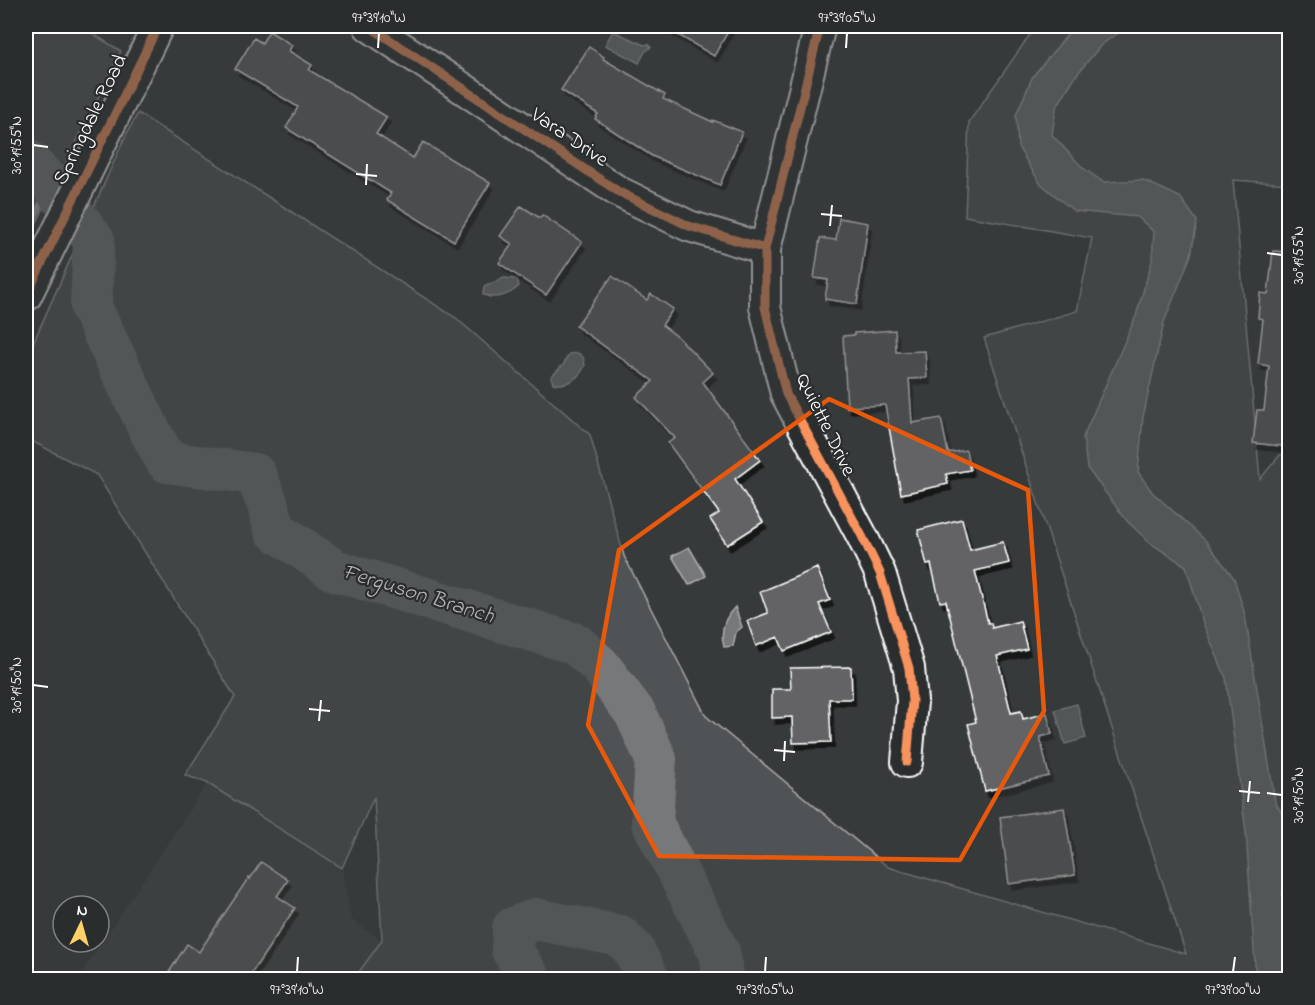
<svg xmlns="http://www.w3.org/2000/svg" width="1315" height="1005" viewBox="0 0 1315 1005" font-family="'Indie Flower',sans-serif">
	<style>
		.built { fill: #444748 }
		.green { fill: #505354; stroke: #a8a9aa; stroke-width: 1.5 }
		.water { fill: #767879; stroke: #adaeaf; stroke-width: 1.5 }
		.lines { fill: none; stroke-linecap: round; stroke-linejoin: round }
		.stream { stroke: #adaeaf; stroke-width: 7 }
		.river { stroke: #767879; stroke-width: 42 }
		.building { fill: #636465; stroke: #fff; stroke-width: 1.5; filter: url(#shadow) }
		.minor-casing { stroke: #fff; stroke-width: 34 }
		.minor { stroke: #2a2d2e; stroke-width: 30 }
		.cycleway-casing { stroke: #2a2d2e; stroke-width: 13 }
		.cycleway { stroke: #f8935d; stroke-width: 9 }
		.marked { fill: none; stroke: #e8590c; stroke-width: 4.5; stroke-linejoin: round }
		.ticks { fill: none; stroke: #fff; stroke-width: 2 }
		.labels { text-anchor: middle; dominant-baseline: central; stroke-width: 4.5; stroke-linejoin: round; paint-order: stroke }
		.street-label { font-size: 21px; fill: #fff; stroke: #2a2d2e }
		.water-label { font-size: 22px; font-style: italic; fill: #b4b5b5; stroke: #2a2d2e }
		.neatline { fill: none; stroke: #fff; stroke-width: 2 }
		.ticks-label { font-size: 15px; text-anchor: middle; fill: #fff }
	</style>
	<defs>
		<filter id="shadow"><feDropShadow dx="3.5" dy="6" stdDeviation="0" flood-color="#0009"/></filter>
	</defs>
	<rect width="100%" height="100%" fill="#373a3b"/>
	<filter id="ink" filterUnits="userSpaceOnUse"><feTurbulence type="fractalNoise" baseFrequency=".0167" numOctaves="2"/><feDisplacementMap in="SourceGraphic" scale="12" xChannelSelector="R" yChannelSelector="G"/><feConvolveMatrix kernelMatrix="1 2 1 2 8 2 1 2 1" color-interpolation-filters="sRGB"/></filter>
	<g filter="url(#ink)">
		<!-- built -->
		<path class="built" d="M207 783 342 868 351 919 382 940 354 979 77 980Z"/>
		<!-- green -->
		<path class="green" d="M26 26H80L121 51 36 224 26 214Z
			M1036 26H1289V184L1233 180 1260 479 1280 455H1289V979H354L382 940 374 797 342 868 207 783 185 775 235 697 97 475 26 438V359L124 139 138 113 456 318 590 435 624 556 706 716 888 867 1186 954 984 338 1077 311 1092 238 965 216 969 122Z"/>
		<!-- water -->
		<path class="water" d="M1079 26H1128L1101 45 1074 78 1056 108 1052 135 1083 168 1103 182 1143 180 1180 197 1197 221 1191 255 1164 322 1143 417 1138 472 1152 492 1205 540 1234 578 1245 615 1275 802 1286 820 1289 836V864L1282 894 1289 925V979H1256L1246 832 1226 678 1203 623 1186 566 1150 543 1127 521 1087 468 1083 437 1136 316 1152 261 1154 232 1138 217 1074 211 1040 183 1018 147 1016 115 1033 76 1069 33Z
			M613 31 644 45 649 44 651 47 645 52 639 63 605 45Z
			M503 278 517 279 519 286C510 295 494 301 483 294L484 287Z
			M578 353 583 357 585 365C580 378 566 387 553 383L551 377 563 365 569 354Z
			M689 547 706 576 689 585 672 556Z
			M735 607 742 627 736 632 733 646 724 647C720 632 724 618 735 607Z
			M1077 704 1086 738 1065 744 1055 710Z"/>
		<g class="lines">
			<!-- stream -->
			<path class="stream" d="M26 233 51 184"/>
			<!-- river -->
			<path class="river" d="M26 159 51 184 94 240 91 307 150 431 167 462 255 474 267 502 275 530 334 570 576 644 600 666 635 713 656 759 652 822 719 952 724 980
				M531 980 512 950 513 928 536 919 620 936 633 949 649 980"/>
		</g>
		<!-- building -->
		<path class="building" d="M663 26H731L714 56Z
			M269 31 292 45 289 51 312 65 309 70 387 117 376 134 413 158 423 142 490 183 454 241 387 200 391 193 286 128 298 107 235 69 254 38 262 43Z
			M589 47 604 57 603 59 665 95 663 99 713 122V120L742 132 720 185 652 156 595 119 598 114 561 90Z
			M521 206 540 218 542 215 582 242 546 295 499 263 512 244 500 236Z
			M839 218 868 223 857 304 825 299 828 280 814 278 820 238 836 240Z
			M1273 251 1290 252V447L1253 443 1257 410H1264L1269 366 1258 364 1263 319 1258 318 1260 293 1268 294Z
			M612 276 647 300 651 294 673 309 662 325 678 337 713 373 703 382 760 460 735 479 763 522 727 545 710 519 719 513 668 443 675 438 636 397 653 381 576 326Z
			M895 330 896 352 925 351 927 378 909 379 912 423 941 418 948 453 966 450 970 470 946 474 948 484 901 494 885 405 847 407 843 336 854 335V333Z
			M962 519 970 550 1003 542 1009 563 975 571 988 623H991L992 628 1020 621 1027 649 997 656 1011 713 1021 711 1023 719 1047 713 1052 734 1040 737 1049 776 985 791 968 724 976 722 946 601 940 602 931 564 927 565 918 530Z
			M817 568 830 600 819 604 831 632 784 651 778 637 756 646 747 621 768 613 760 592Z
			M851 667 852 699H829L831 742 793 743 792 717 772 718V689H791L790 668Z
			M1064 808 1075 875 1009 884 1000 817Z
			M261 862 288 880 277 896 295 908 247 980H164L187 944 199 952 249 877 250 879Z"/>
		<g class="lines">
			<defs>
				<path id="minor" d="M369 26 619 192 689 226 765 249
					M820 26 765 249V307L786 394 862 536 880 573 909 668 912 701 907 762
					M26 296 158 26"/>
			</defs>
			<!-- minor casing -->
			<use href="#minor" class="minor-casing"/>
			<!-- minor -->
			<use href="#minor" class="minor"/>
			<defs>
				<path id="cycleway" d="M369 26 619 192 689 226 765 249
					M820 26 765 249V307L786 394 862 536 880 573 909 668 912 701 907 762
					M26 296 158 26"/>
			</defs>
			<!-- cycleway casing -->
			<use href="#cycleway" class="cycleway-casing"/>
			<!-- cycleway -->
			<use href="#cycleway" class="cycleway"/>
		</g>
	</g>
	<!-- marked area -->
	<path d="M0 0H1315V1005H0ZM829 399 1028 490 1044 711 960 860 659 856 588 725 619 550Z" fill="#373a3b" fill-opacity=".55" fill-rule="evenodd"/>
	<path class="marked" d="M829 399 1028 490 1044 711 960 860 659 856 588 725 619 550Z"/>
	<!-- ticks -->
	<path class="ticks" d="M378 48 379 33M846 48 847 33M33 145 48 147M356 174 377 176M366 185 367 164M821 214 842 216M830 226 832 205M1267 253 1282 255M33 685 48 687M309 709 330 711M319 721 321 700M774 750 795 752M784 761 785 741M1239 791 1260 793M1267 793 1282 795M1248 802 1250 781M297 972 298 957M765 972 766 957M1233 972 1235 957"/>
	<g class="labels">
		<!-- street labels -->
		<g class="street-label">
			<text transform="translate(91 120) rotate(-64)">Springdale Road</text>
			<text transform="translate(569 138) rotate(34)">Vara Drive</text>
			<text transform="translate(825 425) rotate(64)">Quiette Drive</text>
		</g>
		<!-- water labels -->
		<g class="water-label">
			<text transform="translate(418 595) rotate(17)">Ferguson Branch</text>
		</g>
	</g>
	<!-- margin -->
	<rect width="1315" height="1005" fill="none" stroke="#2a2d2e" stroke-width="66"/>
	<!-- north arrow -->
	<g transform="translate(81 924) rotate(5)"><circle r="28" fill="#2a2d2e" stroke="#7f8182" stroke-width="1.5"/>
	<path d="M0-4.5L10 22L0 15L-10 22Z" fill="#ffd166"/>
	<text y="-9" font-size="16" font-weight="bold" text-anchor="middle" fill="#ffffff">N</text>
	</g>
	<rect x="33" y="33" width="1249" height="939" class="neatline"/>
	<g class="ticks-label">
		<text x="379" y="22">97°39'10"W</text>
		<text x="847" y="22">97°39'05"W</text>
		<text transform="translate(16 145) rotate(-90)" y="5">30°19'55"N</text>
		<text transform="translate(1298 255) rotate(-90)" y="5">30°19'55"N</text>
		<text transform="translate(16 685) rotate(-90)" y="5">30°19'50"N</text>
		<text transform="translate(1298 795) rotate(-90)" y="5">30°19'50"N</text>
		<text x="297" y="994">97°39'10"W</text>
		<text x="765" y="994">97°39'05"W</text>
		<text x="1233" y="994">97°39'00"W</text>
	</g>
</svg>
